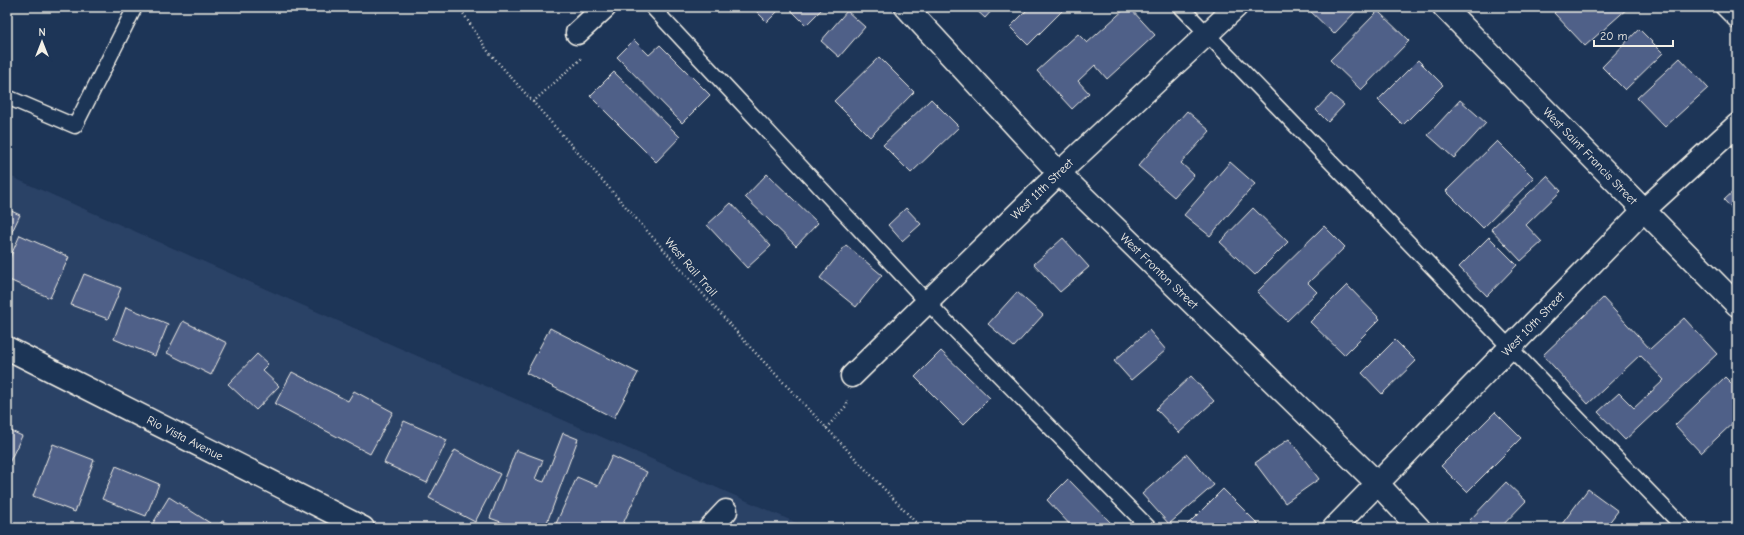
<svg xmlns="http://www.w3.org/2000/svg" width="1744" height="535" viewBox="0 0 1744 535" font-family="'Comic Neue',sans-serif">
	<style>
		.built { fill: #2c4266 }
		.building { fill: #506088; stroke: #f4f1e8 }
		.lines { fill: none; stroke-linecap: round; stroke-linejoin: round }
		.service-casing { stroke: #f4f1e8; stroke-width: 17 }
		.minor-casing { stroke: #f4f1e8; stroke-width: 25 }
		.path { stroke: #f4f1e8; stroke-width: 2.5; stroke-dasharray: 1 3; stroke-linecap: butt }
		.service { stroke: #1d3557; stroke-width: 14 }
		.minor { stroke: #1d3557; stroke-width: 22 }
		.labels { text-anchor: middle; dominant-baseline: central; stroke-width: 3; stroke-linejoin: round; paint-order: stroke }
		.street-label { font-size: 12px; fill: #f4f1e8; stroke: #1d3557 }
	</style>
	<rect width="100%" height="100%" fill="#1d3557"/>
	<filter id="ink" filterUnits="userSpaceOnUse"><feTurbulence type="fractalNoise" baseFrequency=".025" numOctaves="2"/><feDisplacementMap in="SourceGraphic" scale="8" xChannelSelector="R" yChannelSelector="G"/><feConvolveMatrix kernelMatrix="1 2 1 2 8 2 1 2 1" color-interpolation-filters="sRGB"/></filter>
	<g filter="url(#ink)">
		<!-- built -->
		<path class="built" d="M7 175 808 528H7Z"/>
		<!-- building -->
		<path class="building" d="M752 7H782L767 22Z
			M788 7H824L806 25Z
			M973 7H995L985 18Z
			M1030 7H1061L1064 9 1028 45 1010 27Z
			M1127 7H1129L1155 35 1107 79 1095 65 1078 81 1089 93 1072 109 1037 71 1078 34 1087 43Z
			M1306 7H1360L1334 34Z
			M1560 7H1629L1585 46 1554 13Z
			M847 11 865 27 839 57 821 41Z
			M1378 11 1409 41 1361 90 1330 60Z
			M1639 29 1663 53 1625 90 1602 67Z
			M634 40 649 55 660 45 710 95 682 123 617 57Z
			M879 57 914 92 870 137 834 101Z
			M1680 58 1708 88 1665 127 1637 98Z
			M1418 60 1443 85 1403 125 1378 100Z
			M614 72 680 137 656 162 590 96Z
			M1331 94 1344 105 1328 122 1316 110Z
			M931 99 959 127 911 173 883 145Z
			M1460 100 1486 123 1454 158 1428 135Z
			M1187 111 1210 131 1181 163 1194 175 1174 197 1138 166Z
			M1497 141 1534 178 1483 228 1446 191Z
			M1230 162 1255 184 1210 236 1184 215Z
			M767 174 818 223 796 246 745 197Z
			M1547 176 1561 191 1526 225 1542 242 1521 261 1491 229Z
			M1737 188V214L1724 200Z
			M731 203 771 246 747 268 707 225Z
			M906 208 921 224 902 241 888 225Z
			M1253 208 1288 242 1255 275 1220 242Z
			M7 209 20 215 7 242Z
			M1324 226 1345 247 1308 283 1317 292 1287 321 1257 292Z
			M20 235 69 257 50 298 7 279V264Z
			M1489 237 1517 265 1487 296 1459 267Z
			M1063 238 1089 267 1060 292 1034 264Z
			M846 245 882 275 856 307 820 278Z
			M84 274 121 288 108 319 71 305Z
			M1347 285 1380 319 1344 355 1310 322Z
			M1017 292 1043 315 1014 347 988 324Z
			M1603 298 1650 349 1684 318 1717 354 1625 440 1598 412 1619 393 1634 408 1664 380 1640 355 1588 404 1543 355Z
			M126 307 168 324 155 356 114 339Z
			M183 321 227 343 211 375 167 353Z
			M550 328 638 373 614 418 526 373Z
			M1149 330 1166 350 1131 380 1114 361Z
			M1395 340 1416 361 1382 394 1362 373Z
			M941 351 990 398 963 425 915 377Z
			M257 354 268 364 262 370 279 386 256 410 228 384Z
			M292 372 348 401 354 391 393 412 370 454 275 404Z
			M1191 376 1214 401 1179 433 1156 409Z
			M1725 377 1737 389V419L1701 453 1675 425Z
			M1495 412 1521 438 1467 492 1441 466Z
			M404 421 447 440 427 483 384 463Z
			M7 429 22 436 8 465H7Z
			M563 433 578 439 545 528H517L490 518 516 450 543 460 535 479 544 482Z
			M1289 439 1319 479 1285 503 1255 463Z
			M53 444 94 460 75 512 33 496Z
			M455 450 500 474 475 522 429 498Z
			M1187 454 1214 485 1169 524 1142 494Z
			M612 456 647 472 621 528H554L577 477 598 486Z
			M116 466 159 484 146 516 102 499Z
			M1068 479 1114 526 1112 528H1073L1047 500Z
			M1506 482 1526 501 1500 528H1476L1469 521Z
			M1223 489 1262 528H1184Z
			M1588 489 1618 511 1605 528H1559Z
			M169 497 210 523 207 528H150Z
			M222 521 237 528H218Z"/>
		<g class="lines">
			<defs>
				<path id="service" d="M652 7 927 302 1149 528
					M1181 7 1684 528
					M1722 7 1737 22
					M7 97 75 126 135 7"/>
				<path id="minor" d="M906 7 1059 173 1378 484 1419 528
					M1444 7 1737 305
					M577 33 605 7
					M7 348 363 528
					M852 376 1059 173 1236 7
					M710 528 726 511
					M1334 528 1644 210 1737 125"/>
			</defs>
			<!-- service casing -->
			<use href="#service" class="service-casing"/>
			<!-- minor casing -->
			<use href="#minor" class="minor-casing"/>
			<!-- path -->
			<path class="path" d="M459 7 487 50 749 346 921 528
				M533 102 582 58
				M826 428 847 405V400"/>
			<!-- service -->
			<use href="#service" class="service"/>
			<!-- minor -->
			<use href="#minor" class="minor"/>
		</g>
	</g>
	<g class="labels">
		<!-- street labels -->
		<g class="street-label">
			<text transform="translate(1590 156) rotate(46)">West Saint Francis Street</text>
			<text transform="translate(1042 189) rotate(-44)">West 11th Street</text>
			<text transform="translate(691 267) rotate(49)">West Rail Trail</text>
			<text transform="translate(1159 271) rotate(44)">West Fronton Street</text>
			<text transform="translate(1533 324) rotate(-46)">West 10th Street</text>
			<text transform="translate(185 438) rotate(27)">Rio Vista Avenue</text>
		</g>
	</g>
	<!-- margin -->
	<rect width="1744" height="535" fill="none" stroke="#1d3557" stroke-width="24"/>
	<rect x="12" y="12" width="1720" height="511" fill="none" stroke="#f4f1e8" stroke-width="1.5" filter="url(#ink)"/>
	<!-- north arrow -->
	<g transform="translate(42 42)" stroke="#1d3557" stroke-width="3" paint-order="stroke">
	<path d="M0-3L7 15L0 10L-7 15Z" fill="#f4f1e8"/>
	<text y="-6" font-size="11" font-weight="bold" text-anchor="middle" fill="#f4f1e8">N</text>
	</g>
	<!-- scale -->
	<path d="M1594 40v6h79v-6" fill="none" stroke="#f4f1e8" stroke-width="2"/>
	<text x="1600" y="40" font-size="12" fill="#f4f1e8" stroke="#1d3557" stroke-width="3" paint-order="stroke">20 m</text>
</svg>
